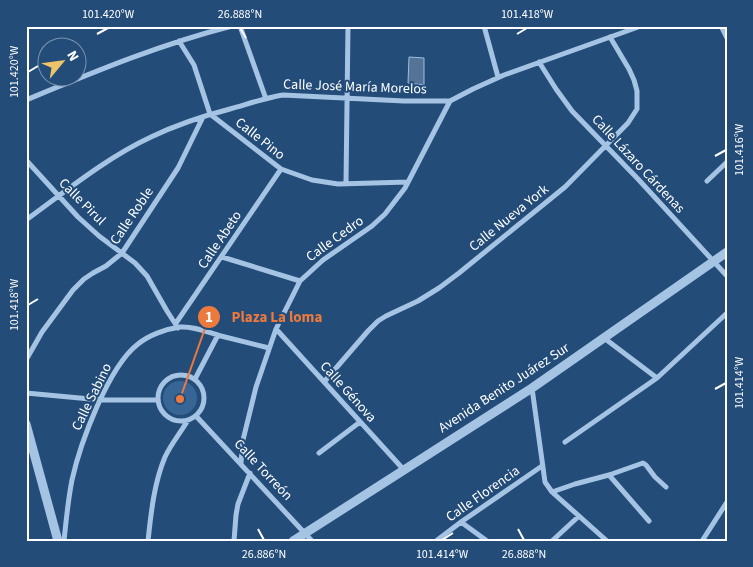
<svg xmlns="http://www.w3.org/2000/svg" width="753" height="567" viewBox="0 0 753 567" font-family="'Source Sans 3',sans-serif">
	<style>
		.green { fill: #376696 }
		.water { fill: #557394; stroke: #99bfe5 }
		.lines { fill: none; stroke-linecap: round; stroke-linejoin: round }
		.minor { stroke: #a5c4e4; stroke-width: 5 }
		.tertiary { stroke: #a5c4e4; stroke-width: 9 }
		.ticks { fill: none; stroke: #fff; stroke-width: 2 }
		.labels { text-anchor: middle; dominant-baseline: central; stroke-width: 4; stroke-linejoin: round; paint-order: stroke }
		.street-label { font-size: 14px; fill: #fff; stroke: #234c79 }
		.leader { fill: none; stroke: #ed7a3d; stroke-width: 2 }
		.callout-dot { fill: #ed7a3d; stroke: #234c79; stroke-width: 2 }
		.mark-label { font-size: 15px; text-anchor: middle; font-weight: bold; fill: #fff }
		.callout-label { font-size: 15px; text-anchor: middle; font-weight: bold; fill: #ed7a3d; stroke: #234c79; stroke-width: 4; stroke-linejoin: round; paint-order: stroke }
		.neatline { fill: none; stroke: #fff; stroke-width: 2 }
		.ticks-label { font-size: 12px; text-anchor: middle; fill: #fff }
	</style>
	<rect width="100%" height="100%" fill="#234c79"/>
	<!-- green -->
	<path class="green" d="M163 398a17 17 0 1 1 34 0a17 17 0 1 1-34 0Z"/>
	<!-- water -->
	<path class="water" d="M409 57 424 58V85L408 83Z"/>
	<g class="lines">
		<!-- minor -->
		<path class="minor" d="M240 26 266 99
			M484 26 498 77
			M721 26 727 38
			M179 41 194 65 210 114 281 169 312 180 338 184 408 182
			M539 62 556 89 572 111 638 179 727 276
			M26 100C94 72 161 44 232 26
			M26 160 78 217 99 236 135 263 147 276 167 311 178 328
			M707 181 727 162
			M346 183 348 26
			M26 220C66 191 106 158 151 137 176 125 203 116 230 109 248 104 265 98 283 95L404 101H450L473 89 504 75 641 26
			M222 257 300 281
			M176 323 281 169
			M276 329 404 470
			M604 338 657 378
			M26 360 42 332 73 290 84 279 93 273 106 266 122 253 178 168 203 117
			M158 398a23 23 0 1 1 46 0a23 23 0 1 1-46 0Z
			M195 379 218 335
			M324 382 368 331 378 321 386 316 418 301 439 288 459 273 565 187 628 123 637 109V91L634 80 629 69 610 37
			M532 388 545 482 552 492 607 541
			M26 393 101 400H158
			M196 416 312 541
			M565 442 657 378 727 313
			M319 453 360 422
			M241 463 243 440 256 387 276 329 300 281 323 260 372 226 385 214 405 188 450 101
			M609 475 649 521
			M552 492 575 484 609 475 643 463 646 465 655 477 666 487
			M461 522 487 541
			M64 541C66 521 68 500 72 480 80 444 108 367 138 344 149 335 166 329 180 327 194 326 207 332 221 336 237 340 253 344 269 348
			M148 541C151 513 154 483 165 457 171 444 181 432 188 420
			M234 541 236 515 238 504 250 473
			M436 541 461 522 542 466
			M552 541 579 516
			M702 541 727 502"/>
		<!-- tertiary -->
		<path class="tertiary" d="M26 424 58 541
			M293 541 532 388 727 252"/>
	</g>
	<!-- ticks -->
	<path class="ticks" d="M240 28 246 38M97 34 108 28M517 34 527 28M28 72 38 66M715 156 726 150M28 305 38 299M715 389 726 383M258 529 264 540M518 529 524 540M442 540 453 533"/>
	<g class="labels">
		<!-- street labels -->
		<g class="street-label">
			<text transform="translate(355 87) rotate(2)">Calle José María Morelos</text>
			<text transform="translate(260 139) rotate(38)">Calle Pino</text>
			<text transform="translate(638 164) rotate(47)">Calle Lázaro Cárdenas</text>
			<text transform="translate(82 202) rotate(45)">Calle Pirul</text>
			<text transform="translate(132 216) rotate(-56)">Calle Roble</text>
			<text transform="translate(509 218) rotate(-39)">Calle Nueva York</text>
			<text transform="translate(335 239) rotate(-36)">Calle Cedro</text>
			<text transform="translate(220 240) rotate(-56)">Calle Abeto</text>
			<text transform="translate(504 388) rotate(-33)">Avenida Benito Juárez Sur</text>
			<text transform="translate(348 392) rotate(48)">Calle Génova</text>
			<text transform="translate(92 397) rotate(-64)">Calle Sabino</text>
			<text transform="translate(263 470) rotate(47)">Calle Torreón</text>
			<text transform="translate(483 494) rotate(-35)">Calle Florencia</text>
		</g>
	</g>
	<!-- callouts -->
	<path class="leader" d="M180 399L209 317"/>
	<g class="callout-dot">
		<circle cx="180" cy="399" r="5"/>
		<circle cx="209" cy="317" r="12"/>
	</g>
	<g class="mark-label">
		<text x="209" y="322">1</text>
	</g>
	<g class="callout-label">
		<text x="277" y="322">Plaza La loma</text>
	</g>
	<!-- border -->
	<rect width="753" height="567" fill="none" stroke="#234c79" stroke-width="55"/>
	<!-- north arrow -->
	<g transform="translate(62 62) rotate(61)"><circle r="24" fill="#234c79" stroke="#7b94af"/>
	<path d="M0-4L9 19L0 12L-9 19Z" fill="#eec369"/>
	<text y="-8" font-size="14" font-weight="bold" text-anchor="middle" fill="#ffffff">N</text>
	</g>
	<rect x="28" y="28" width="698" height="512" class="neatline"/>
	<g class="ticks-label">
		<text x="108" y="18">101.420°W</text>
		<text x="240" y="18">26.888°N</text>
		<text x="527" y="18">101.418°W</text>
		<text transform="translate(14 72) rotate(-90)" y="4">101.420°W</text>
		<text transform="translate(739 150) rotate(-90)" y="4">101.416°W</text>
		<text transform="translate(14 305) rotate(-90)" y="4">101.418°W</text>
		<text transform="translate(739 383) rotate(-90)" y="4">101.414°W</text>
		<text x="264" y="558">26.886°N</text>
		<text x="442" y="558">101.414°W</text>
		<text x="524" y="558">26.888°N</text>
	</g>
</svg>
